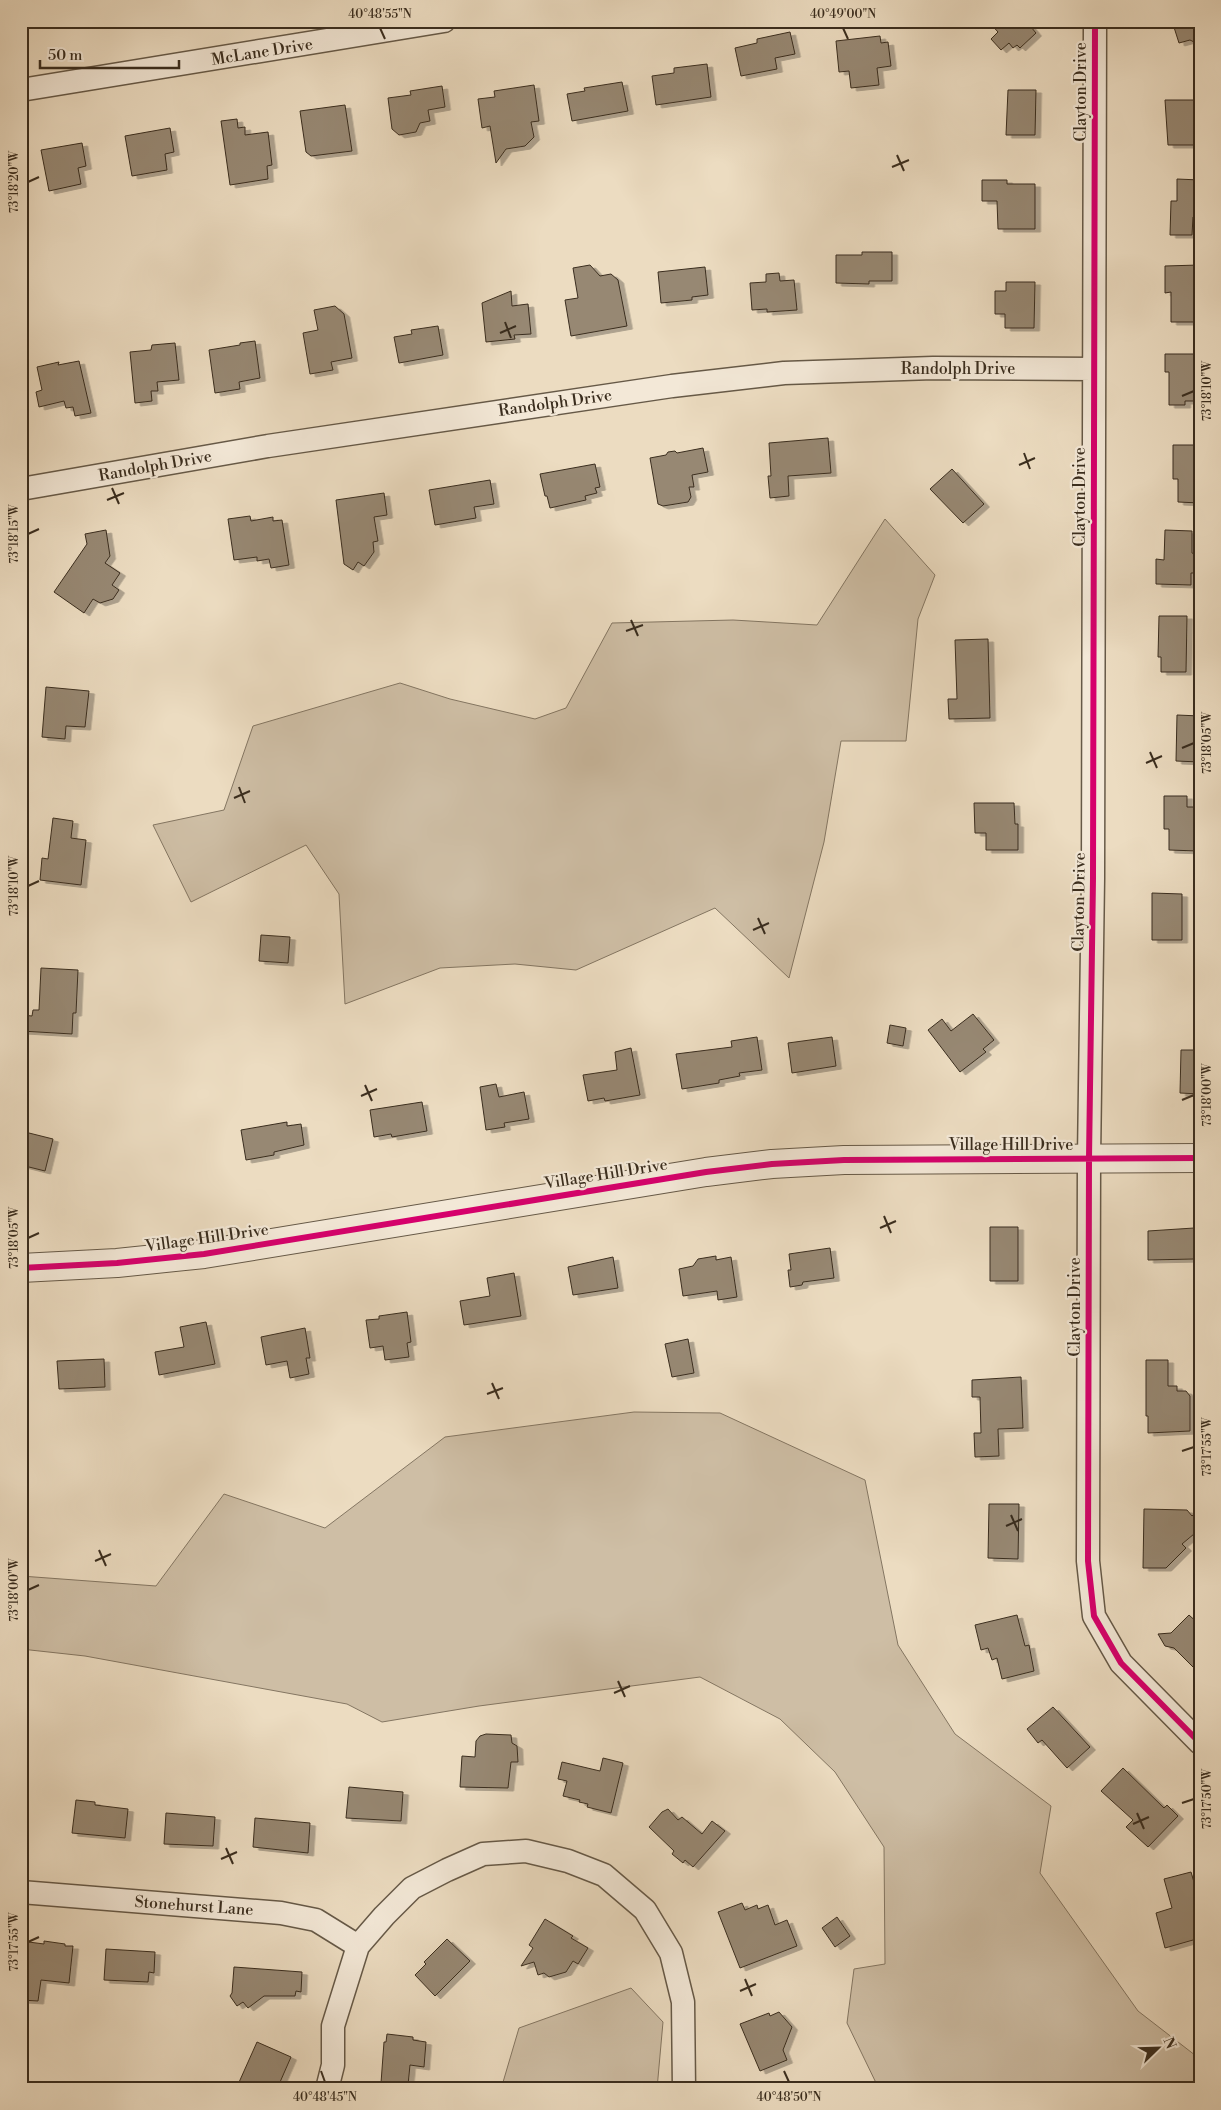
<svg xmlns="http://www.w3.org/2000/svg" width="1221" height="2110" viewBox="0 0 1221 2110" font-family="'Libre Bodoni',serif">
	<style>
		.green { fill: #cebea5; stroke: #847662 }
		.building { fill: #978873; stroke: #3a2d1e; filter: url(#shadow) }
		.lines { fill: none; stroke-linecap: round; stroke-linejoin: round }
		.minor-casing { stroke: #665947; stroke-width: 25 }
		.tertiary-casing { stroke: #665947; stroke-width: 30 }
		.minor { stroke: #f3e8d7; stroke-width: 22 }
		.tertiary { stroke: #f3e8d7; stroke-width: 28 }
		.cycleway-casing { stroke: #f3e8d7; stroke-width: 9 }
		.cycleway { stroke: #d6006c; stroke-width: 6 }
		.ticks { fill: none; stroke: #3a2d1e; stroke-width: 2 }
		.labels { text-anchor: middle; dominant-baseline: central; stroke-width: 4.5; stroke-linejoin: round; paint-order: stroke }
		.street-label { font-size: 16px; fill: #3a2d1e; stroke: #f3e8d7 }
		.neatline { fill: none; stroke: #3a2d1e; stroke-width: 2 }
		.ticks-label { font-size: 12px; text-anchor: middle; fill: #3a2d1e }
	</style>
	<defs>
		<filter id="shadow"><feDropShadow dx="5.5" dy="3" stdDeviation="0" flood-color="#0004"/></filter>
	</defs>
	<rect width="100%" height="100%" fill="#ecdcc1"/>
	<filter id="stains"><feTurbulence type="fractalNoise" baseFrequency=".004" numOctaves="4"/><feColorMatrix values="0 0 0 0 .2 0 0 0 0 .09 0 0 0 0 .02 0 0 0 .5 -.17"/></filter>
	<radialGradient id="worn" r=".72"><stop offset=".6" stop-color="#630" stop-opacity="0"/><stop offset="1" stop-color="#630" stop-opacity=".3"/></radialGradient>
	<!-- green -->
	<path class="green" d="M885 519 935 575 918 619 906 741H841L824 842 789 978 715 908 576 970 515 964 440 968 345 1004 339 894 306 845 191 902 153 825 224 810 253 726 400 683 450 699 535 719 566 708 612 623 733 620 817 625Z
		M634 1412 720 1413 865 1480 898 1645 955 1734 1051 1806 1040 1873 1138 2011 1200 2059V2089H879L847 2023 854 1969 885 1964 884 1847 835 1772 780 1719 700 1677 479 1706 382 1722 347 1704 85 1656 21 1649V1576L156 1586 224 1494 325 1528 445 1437Z
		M631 1988 663 2022 657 2089H501L519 2028Z"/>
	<!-- building -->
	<path class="building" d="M988 21H1026L1036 33 1020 48 1017 45 1013 48 1009 43 1001 50 991 39 998 32Z
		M1172 21H1200V45L1190 40 1179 43Z
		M790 32 795 54 775 58 777 69 741 76 735 48 757 43V39Z
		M880 36 881 43 888 42 891 66 877 68 879 85 851 88 849 71 839 72 836 41Z
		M707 64 711 97 656 105 652 76 674 73V68Z
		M622 82 628 111 572 121 567 94 585 91 584 88Z
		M534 85 539 121 531 122 534 137 525 146 506 149 496 163 490 126 482 128 478 99 495 97 494 91Z
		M442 86 445 107 428 110 430 121 420 123 416 132 399 135 392 129 388 98 411 95 410 91Z
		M1008 90H1036L1035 135H1006Z
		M1165 100H1200V130H1196V145H1168Z
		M345 105 352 151 311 156 306 152 300 111Z
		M237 119 238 128 245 127V135L268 132 272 165 267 166 268 179 230 185 221 121Z
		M170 128 174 152 165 154 167 170 132 176 125 136Z
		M82 143 86 166 78 168 81 184 49 191 41 150Z
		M1177 179 1200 180V217H1193L1192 235H1170L1171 201H1177Z
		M982 180H1007V184H1035V229H998L997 201H982Z
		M862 252H892V281H869V284L836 283V255H862Z
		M590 265 600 276 611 274 618 280 627 326 571 336 565 300 578 298 573 268Z
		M1199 265 1200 322H1171V292L1165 293V266Z
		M705 267 708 295 692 297V300L661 303 658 272Z
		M779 273 780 281 794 280 797 310 767 312V309L752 310 750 283 766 282V274Z
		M1006 282H1035L1034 328H1005V314H995V291H1006Z
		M511 291 512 306 528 304 531 334 514 335 515 339 486 342 482 303Z
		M335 306 344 314 352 358 331 362 333 370 310 374 303 333 318 330 314 310Z
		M438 326 443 355 399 363 394 337 412 334 411 330Z
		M255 341 260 378 239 382 240 389 215 393 209 350 240 345V343Z
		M175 343 179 380 157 382 158 391H151L152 401 135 403 130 352 151 350 152 345Z
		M1165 354H1198V363H1200L1199 401H1185V405H1169V372H1165Z
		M79 361 91 413 75 416 73 407 66 408 64 401 39 407 36 392 42 390 37 367 59 362 58 365Z
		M828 438 831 473 788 476 789 496 770 498 768 476H771L769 443Z
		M1173 445H1200V503L1178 502V479H1173Z
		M703 448 708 472 692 475 694 487H689L691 497 688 502 663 506 658 504 650 458 666 455 668 452 675 451 677 453Z
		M595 464 600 487 595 488 597 493 585 496 586 500 550 508 547 496H545L540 474Z
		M952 469 984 504 963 523 930 489Z
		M490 480 494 504 474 507 476 518 435 525 429 490Z
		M384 493 387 515 374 517 378 541 373 542 374 552 364 566 358 562 353 570 344 564 336 500Z
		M250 516 251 521 273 517V521L282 520 289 565 271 568 269 559 257 561V557L234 560 228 519Z
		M106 530 110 556 105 563 120 573 112 585 119 590 113 599 100 603 93 599 84 613 54 592 87 544 85 534Z
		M1165 530 1192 531V553L1200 556V573H1191V585L1156 584V559L1164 560Z
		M1159 616H1187L1186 672H1161V657H1158Z
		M988 639 990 718 949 719 948 699H957L955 640Z
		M46 687 89 691 85 727 66 726 65 739 42 737Z
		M1177 715 1200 716V762L1176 761Z
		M1164 796H1187V807H1197L1198 851 1169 850V829H1164Z
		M974 803H1014L1015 824H1018V850H986V833H975Z
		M53 818 73 821 71 838 86 840 81 885 40 880 42 858 48 859Z
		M1152 893 1182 894V940H1152Z
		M261 935 290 937 288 963 259 961Z
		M41 968 78 970 76 1013H73L72 1034 21 1031 22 1015 32 1016 33 1010H39Z
		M973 1014 994 1040 983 1049 986 1052 960 1072 928 1030 942 1019 951 1031Z
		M890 1025 906 1028 903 1046 887 1043Z
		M757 1037 762 1070 739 1073 740 1076 719 1080V1083L682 1089 676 1054 732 1047 731 1041Z
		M832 1037 836 1066 792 1073 788 1043Z
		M631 1048 640 1095 605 1101 604 1098 588 1101 583 1075 617 1070 615 1052Z
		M1181 1050H1200V1094L1180 1093Z
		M496 1084 499 1097 524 1092 529 1119 504 1123 505 1127 486 1130 480 1087Z
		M422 1102 427 1131 392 1137 391 1134 374 1137 370 1110Z
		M287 1122V1126L301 1124 304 1145 274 1152V1155L246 1160 241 1130Z
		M21 1131 53 1139 45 1171 21 1165Z
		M990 1227H1018V1281H990Z
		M1194 1228V1259L1148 1260V1231Z
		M830 1248 834 1278 803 1282 802 1285 790 1287 788 1270H791L789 1254Z
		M716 1256V1260L731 1257 737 1297 718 1300 717 1291 683 1296 679 1269 693 1266 698 1259Z
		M613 1257 618 1288 573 1295 568 1267Z
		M514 1273 521 1316 464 1325 460 1301 490 1296 487 1278Z
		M407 1312 411 1342 407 1343 409 1357 385 1360 383 1346 370 1348 366 1320 379 1319V1316Z
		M206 1322 215 1364 159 1375 155 1352 184 1347 180 1327Z
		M305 1328 310 1358H306L309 1374 290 1378 287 1361 266 1365 261 1337Z
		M688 1339 694 1373 672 1377 665 1344Z
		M104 1359 105 1387 59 1389 57 1361Z
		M1146 1360H1168V1386H1177V1391H1186L1190 1396V1431L1148 1433V1416H1146Z
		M1021 1377 1023 1428 998 1429 999 1456 975 1457 974 1433H981L980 1397H972V1380Z
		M989 1504H1019L1018 1559 988 1558Z
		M1144 1509 1187 1510 1192 1516 1200 1509V1529L1182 1544 1186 1548 1166 1568H1143Z
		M1017 1615 1025 1646 1029 1645 1034 1671 1002 1679 997 1658 992 1660 988 1648 981 1650 975 1625Z
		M1189 1615 1200 1625V1674L1174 1648 1165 1646 1158 1634 1171 1633Z
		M1053 1707 1090 1747 1067 1768 1042 1740 1038 1743 1027 1729Z
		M486 1734 511 1735 512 1743 517 1746 518 1762H511L508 1788 460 1787 462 1756 475 1757 476 1741 480 1736Z
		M603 1758 623 1763 611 1813 587 1807 588 1804 579 1802 580 1800 563 1796 567 1781 558 1779 562 1762 600 1771Z
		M1123 1768 1164 1808 1167 1805 1178 1816 1148 1847 1126 1827 1133 1820 1101 1791Z
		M349 1787 403 1792 401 1821 346 1818Z
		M76 1800 95 1802V1805L128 1809 125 1838 72 1833Z
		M668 1809 678 1820 682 1817 702 1834 712 1821 725 1831 693 1867 685 1860 683 1863 672 1854 674 1851 649 1827 662 1812Z
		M166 1813 215 1817 213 1846 164 1844Z
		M255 1818 310 1823 308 1853 253 1847Z
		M1191 1872 1200 1903V1938L1165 1948 1156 1913 1172 1908 1164 1879Z
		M742 1903 745 1910 757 1905 758 1909 768 1905 775 1925 787 1920 797 1946 740 1968 718 1912Z
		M837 1917 850 1936 835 1947 822 1928Z
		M545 1919 573 1936 571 1938 588 1948 578 1964 573 1961 566 1972 549 1977 544 1973 538 1975 534 1962 521 1966 533 1948 529 1945Z
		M447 1939 470 1961 435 1996 415 1975 426 1964 424 1962Z
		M21 1941 44 1944V1941L65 1944V1946H73L69 1983 41 1980 38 2001 21 2000Z
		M106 1949 155 1952 154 1973 149 1972 148 1982 104 1980Z
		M234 1967 302 1972 301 1992 296 1991 295 1996H264L248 2008 243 2002 237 2006 230 1996 232 1993Z
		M779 2012 792 2027 783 2050 787 2060 760 2071 740 2024 769 2013 770 2016Z
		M387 2034 413 2037V2040L426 2042 424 2067 410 2065 408 2085 381 2083 384 2042H386Z
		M257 2042 291 2057 277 2089H236Z"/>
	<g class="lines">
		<defs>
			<path id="minor" d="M1095 21 1093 878 1089 1158 1088 1561 1094 1616 1121 1663 1200 1743
				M21 90 444 21
				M21 489 268 446 672 386 784 373 933 368 1094 369
				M21 1892 281 1913 316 1920 358 1946
				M327 2089 333 2065V2026L358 1946 384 1916 412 1888 447 1870 483 1854 526 1851 568 1861 604 1875 645 1910 671 1953 683 2002 684 2089"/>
			<path id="tertiary" d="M21 1268 117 1263 204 1254 706 1172 772 1164 844 1160 1200 1158"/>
		</defs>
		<!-- minor casing -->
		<use href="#minor" class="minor-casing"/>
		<!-- tertiary casing -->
		<use href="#tertiary" class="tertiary-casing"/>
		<!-- minor -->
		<use href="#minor" class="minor"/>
		<!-- tertiary -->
		<use href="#tertiary" class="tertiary"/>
		<defs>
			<path id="cycleway" d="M1095 21 1093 878 1089 1158 1088 1561 1094 1616 1121 1663 1200 1743
				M21 1268 117 1263 204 1254 706 1172 772 1164 844 1160 1200 1158"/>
		</defs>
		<!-- cycleway casing -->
		<use href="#cycleway" class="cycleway-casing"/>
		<!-- cycleway -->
		<use href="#cycleway" class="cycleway"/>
	</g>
	<!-- ticks -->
	<path class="ticks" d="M380 28 385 39M843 28 848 39M897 155 904 171M892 167 909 160M28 182 39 177M505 322 511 338M500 333 516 326M1182 396 1194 391M1024 453 1030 469M1019 465 1035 458M112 488 119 504M107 500 124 493M28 534 39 529M631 620 638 636M626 631 643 625M1182 748 1194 743M1150 752 1157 768M1146 763 1162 756M239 787 245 803M234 798 250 791M28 886 39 881M758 918 765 934M753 930 769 923M365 1085 372 1101M361 1096 377 1089M1182 1100 1194 1095M884 1216 891 1233M880 1228 896 1221M28 1238 39 1233M492 1383 499 1399M487 1394 503 1388M1182 1451 1194 1447M1011 1515 1018 1531M1006 1526 1022 1519M99 1550 106 1566M95 1561 111 1554M28 1590 39 1585M618 1681 625 1697M614 1693 630 1686M1182 1803 1194 1799M1137 1813 1144 1829M1133 1824 1149 1817M226 1848 233 1864M221 1859 237 1852M28 1942 39 1937M745 1979 752 1996M740 1991 756 1984M321 2071 325 2082M784 2071 789 2082"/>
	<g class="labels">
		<!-- street labels -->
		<g class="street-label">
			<text transform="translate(262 52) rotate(-9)">McLane Drive</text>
			<text transform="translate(1081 92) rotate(-90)">Clayton Drive</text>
			<text x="958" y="369">Randolph Drive</text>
			<text transform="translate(555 403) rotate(-8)">Randolph Drive</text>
			<text transform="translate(155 466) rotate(-10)">Randolph Drive</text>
			<text transform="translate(1080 497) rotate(-90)">Clayton Drive</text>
			<text transform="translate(1079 902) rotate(-89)">Clayton Drive</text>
			<text x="1011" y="1145">Village Hill Drive</text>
			<text transform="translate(606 1174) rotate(-9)">Village Hill Drive</text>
			<text transform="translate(207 1238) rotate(-8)">Village Hill Drive</text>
			<text transform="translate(1075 1307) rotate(-90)">Clayton Drive</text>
			<text transform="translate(194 1906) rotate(4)">Stonehurst Lane</text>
		</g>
	</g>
	<!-- margin -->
	<rect width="1221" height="2110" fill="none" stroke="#ecdcc1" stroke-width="55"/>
	<!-- north arrow -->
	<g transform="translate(1158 2048) rotate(67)" stroke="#f3e8d7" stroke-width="4" paint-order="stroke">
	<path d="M0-4L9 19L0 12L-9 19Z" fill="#3a2d1e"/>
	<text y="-8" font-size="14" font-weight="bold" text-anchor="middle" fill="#3a2d1e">N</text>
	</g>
	<!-- scale -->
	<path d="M40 60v8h139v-8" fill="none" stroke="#3a2d1e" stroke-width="2.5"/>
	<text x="48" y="60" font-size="15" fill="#3a2d1e" stroke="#f3e8d7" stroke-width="4" paint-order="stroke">50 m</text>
	<rect x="28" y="28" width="1166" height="2054" class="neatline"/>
	<g class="ticks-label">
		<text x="380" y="18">40°48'55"N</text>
		<text x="843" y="18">40°49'00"N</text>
		<text transform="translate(14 182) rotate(-90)" y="4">73°18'20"W</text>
		<text transform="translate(1207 391) rotate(-90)" y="4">73°18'10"W</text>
		<text transform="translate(14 534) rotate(-90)" y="4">73°18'15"W</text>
		<text transform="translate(1207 743) rotate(-90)" y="4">73°18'05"W</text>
		<text transform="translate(14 886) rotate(-90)" y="4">73°18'10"W</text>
		<text transform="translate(1207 1095) rotate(-90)" y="4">73°18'00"W</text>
		<text transform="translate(14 1238) rotate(-90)" y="4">73°18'05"W</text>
		<text transform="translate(1207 1447) rotate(-90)" y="4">73°17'55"W</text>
		<text transform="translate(14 1590) rotate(-90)" y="4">73°18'00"W</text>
		<text transform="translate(1207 1799) rotate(-90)" y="4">73°17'50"W</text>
		<text transform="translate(14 1942) rotate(-90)" y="4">73°17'55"W</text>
		<text x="325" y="2101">40°48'45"N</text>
		<text x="789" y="2101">40°48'50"N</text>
	</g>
	<rect width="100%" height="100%" filter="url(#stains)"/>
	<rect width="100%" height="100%" fill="url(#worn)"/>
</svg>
